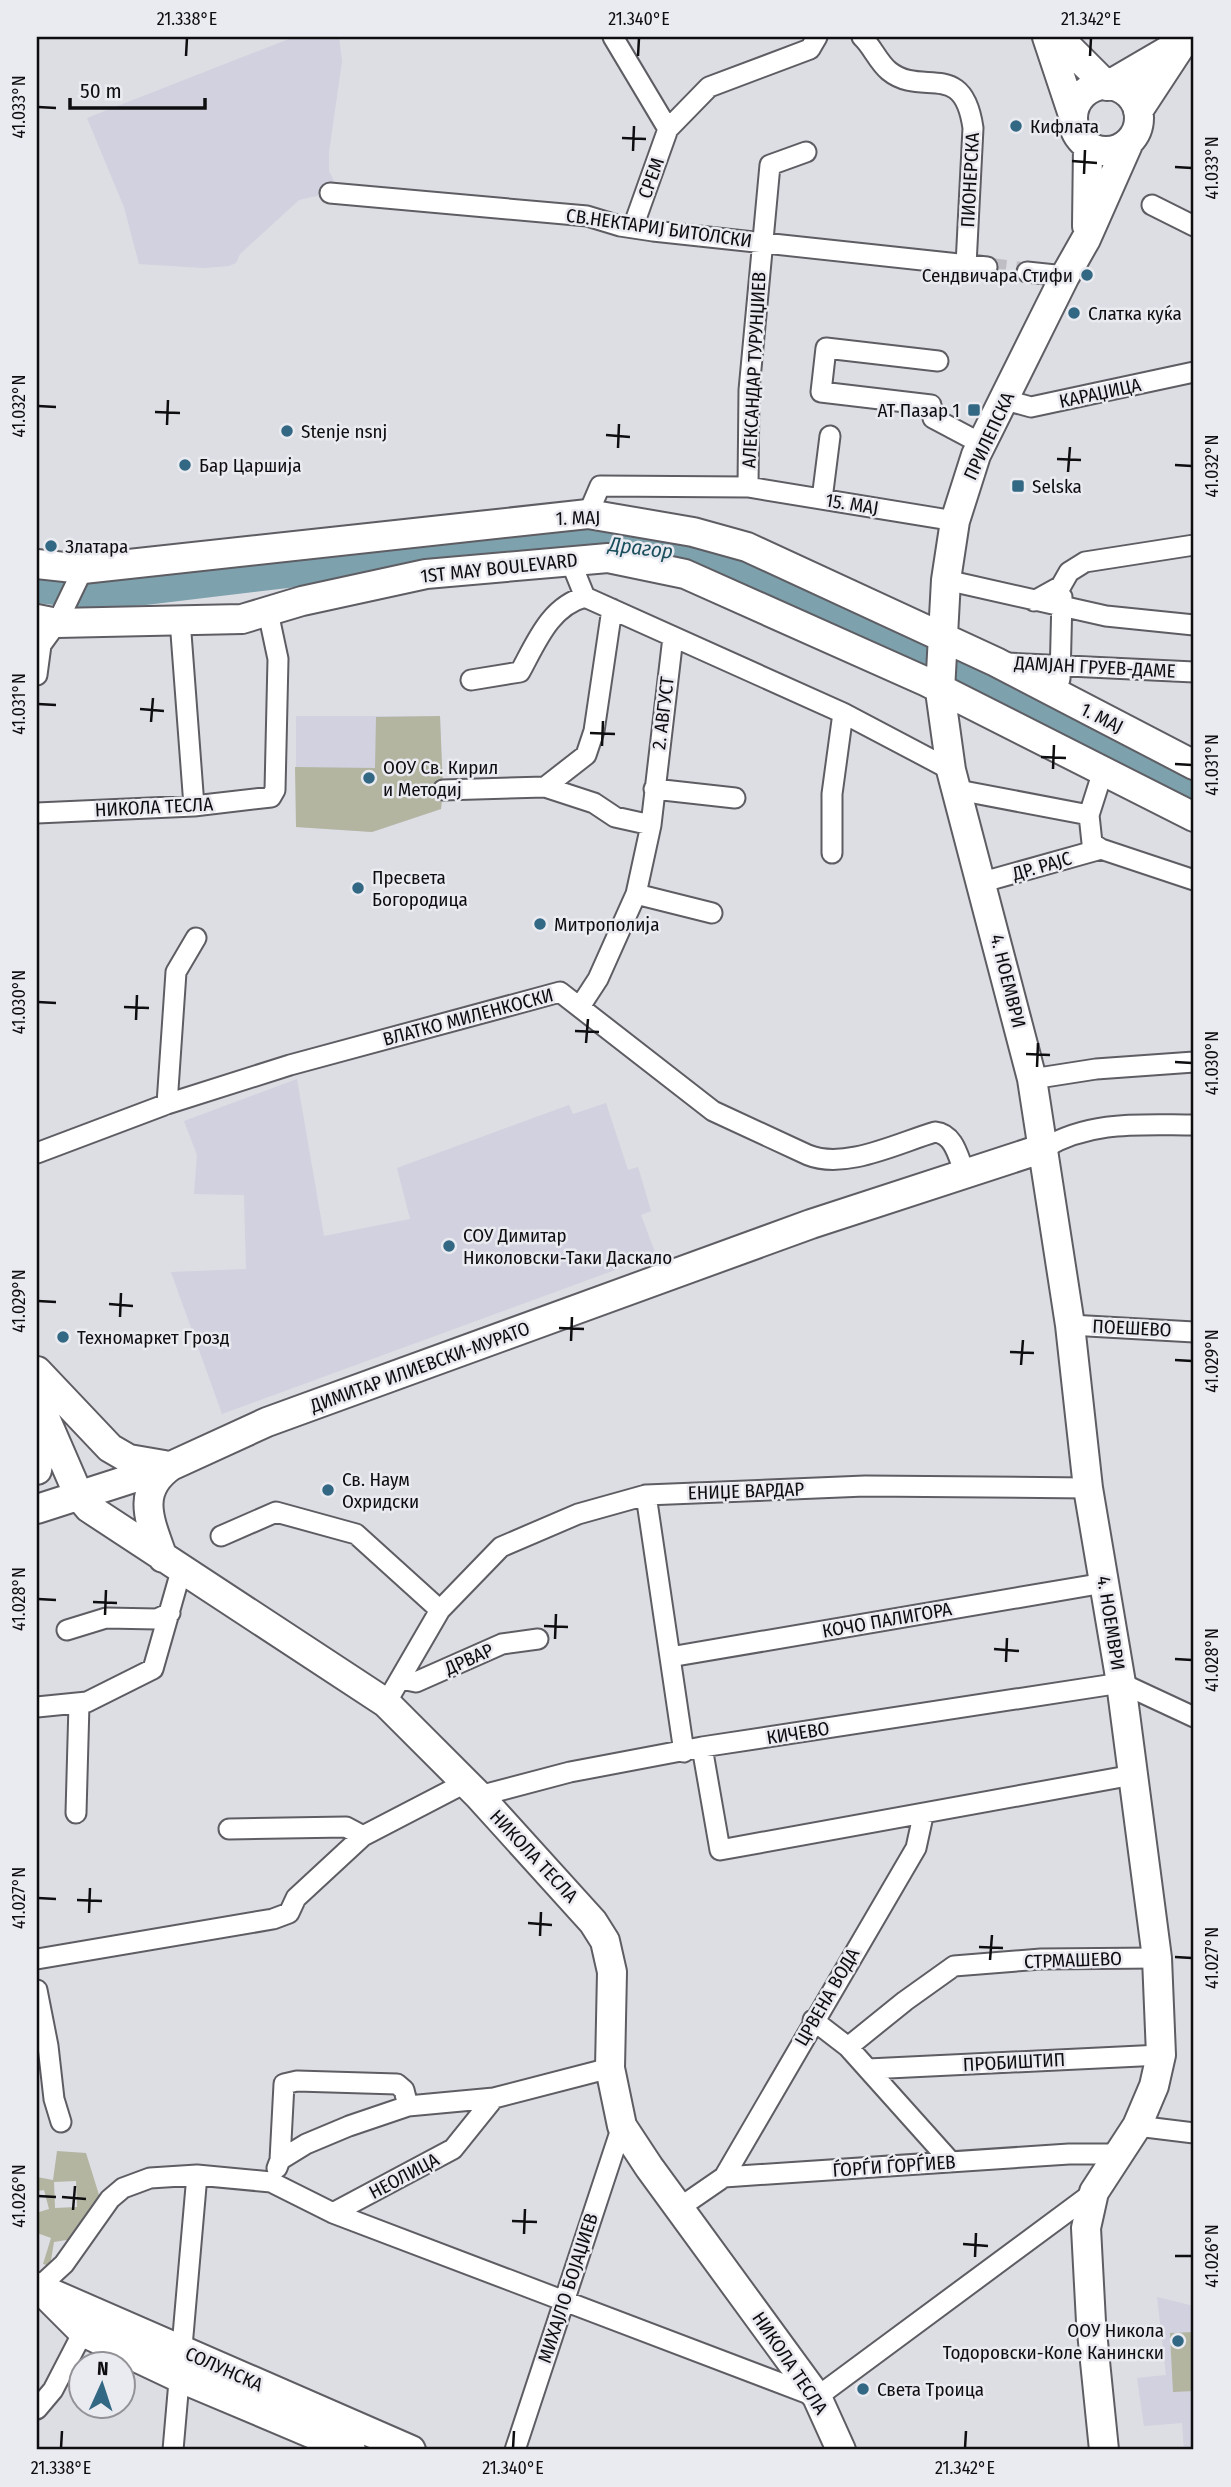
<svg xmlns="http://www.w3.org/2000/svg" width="1231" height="2487" viewBox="0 0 1231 2487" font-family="'Fira Sans Condensed',sans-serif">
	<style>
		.built { fill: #d1d1df }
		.green { fill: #b3b5a1; fill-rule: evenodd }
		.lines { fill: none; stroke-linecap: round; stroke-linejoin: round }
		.river { stroke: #7ea2ad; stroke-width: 32 }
		.street-tunnel { stroke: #bebec4; stroke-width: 19; stroke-dasharray: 19 10; stroke-linecap: butt }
		.street-casing { stroke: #5d5d63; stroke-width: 23 }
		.secondary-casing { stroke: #5d5d63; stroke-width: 32 }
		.street { stroke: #fff; stroke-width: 19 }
		.secondary { stroke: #fff; stroke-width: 28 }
		.ticks { fill: none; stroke: #0e0e10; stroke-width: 2.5 }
		.poi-dot { fill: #326883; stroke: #eaeaf1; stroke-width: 2.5 }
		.labels { text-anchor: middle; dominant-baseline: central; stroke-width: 5; stroke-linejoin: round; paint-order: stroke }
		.poi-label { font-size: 19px; fill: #0e0e10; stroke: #eaeaf1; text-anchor: start }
		.street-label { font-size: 19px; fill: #0e0e10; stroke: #eaeaf1 }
		.water-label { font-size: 21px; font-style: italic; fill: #1a4e5c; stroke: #eaeaf1 }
		.neatline { fill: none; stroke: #0e0e10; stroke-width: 2.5 }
		.ticks-label { font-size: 18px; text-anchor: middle; fill: #0e0e10 }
	</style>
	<rect width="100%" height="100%" fill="#dddde4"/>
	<!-- built -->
	<path class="built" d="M294 37H339L342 61 329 152V171L334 181 330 193 299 200 240 254 236 263 229 266 204 268 139 264 124 207 87 118Z
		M296 716H440L443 790 441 809 372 832 296 827Z
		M297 1079 324 1236 410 1219 397 1168 569 1105 573 1114 606 1103 628 1170 638 1167 651 1211 641 1215 656 1255 222 1414 171 1272 246 1269 244 1195 194 1194 197 1155 184 1121Z
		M1157 2297 1194 2306V2450H1184L1182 2423 1144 2426 1137 2378 1166 2375Z"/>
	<!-- green -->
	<path class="green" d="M440 716 443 790 441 809 372 832 296 827 295 767 375 768 376 717Z
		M57 2151 86 2153 100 2198 73 2239 54 2242 50 2266 43 2264 51 2238 37 2233 39 2212 49 2209 44 2190 38 2191 37 2177 53 2180ZM76 2181 77 2207 55 2208 54 2182Z
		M1194 2332V2391L1173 2392 1170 2333Z"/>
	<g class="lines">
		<!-- river -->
		<path class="river" d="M37 587 95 593 144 589 548 541 629 545 698 555 774 585 1194 795"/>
		<!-- street-tunnel -->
		<path class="street-tunnel" d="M987 267 1027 272"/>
		<defs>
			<path id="street" d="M613 37 668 129 709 87 810 49 817 37
				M862 37C872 46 878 62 889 71 922 98 963 58 973 128L966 265
				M330 193 587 216 620 226 653 231 987 267
				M1152 205 1194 226
				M633 227 668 129
				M1027 272 1065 276
				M938 361 826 348 821 392 931 405 933 418 982 444
				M1005 400 1031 407 1194 372
				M748 487 749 390 770 165 806 152
				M822 499 830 436
				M588 514 600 486 748 487 955 521
				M570 560 585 597 843 713 951 770
				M946 580 1106 616 1194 625
				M1034 601 1061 586 1069 572 1085 562 1194 545
				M180 620 194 806
				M1007 663 1194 672
				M37 675 41 645 57 623 83 569
				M1060 679 1062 597
				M471 680 520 672C536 643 550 606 585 597
				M1103 771 1089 815 1092 843 1101 849 1194 880
				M545 787 586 755 594 731 612 609
				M654 789 735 798
				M443 790 545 787 594 803 615 817 651 825
				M958 790 1089 815
				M37 813 194 806 271 797 275 790 278 659 268 612
				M832 853V794L843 713
				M983 882 1101 849
				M636 894 712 913
				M581 1005 598 979 636 894 651 825 673 637
				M1032 1079 1096 1069 1194 1062
				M167 1104 176 972 196 938
				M1044 1148C1092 1120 1140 1125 1194 1125
				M37 1153 167 1104 290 1065 560 992 713 1111 808 1155C845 1170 898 1143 935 1132 954 1134 958 1156 964 1171
				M1070 1325 1194 1332
				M646 1495 684 1752
				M221 1536 276 1512 356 1534 440 1610
				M67 1630 106 1618 157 1619 170 1613
				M670 1657 1104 1583
				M401 1679 416 1682 502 1644 538 1639
				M386 1703 440 1610 501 1547 578 1514 646 1495 865 1486 1088 1488
				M37 1707 87 1702 153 1669 181 1571
				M702 1747 720 1850 1133 1775
				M479 1796 570 1772 702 1747 1121 1683 1194 1717
				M76 1813 79 1704
				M229 1829 346 1827 363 1836
				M37 1959 273 1919 289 1913 296 1898 363 1836 465 1783
				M37 1990 48 2046 54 2099 61 2122
				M813 2020 848 2047 951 2162
				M848 2047 905 2001 954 1966 1041 1959 1157 1958
				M868 2069 1161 2055
				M1137 2126 1194 2133
				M280 2160 306 2144 349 2126 408 2106 494 2098 610 2068
				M277 2168 280 2160 284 2084 297 2081 397 2084 404 2090 408 2106
				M724 2177 916 1848 923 1816
				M679 2208 724 2177 1069 2154H1118
				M333 2213 453 2149 494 2098
				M39 2287 64 2264 110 2199 123 2188 150 2178 197 2175
				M37 2409 53 2390 83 2332
				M173 2450 197 2175 271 2182 333 2213 817 2397 1094 2192
				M515 2450 622 2126"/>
			<path id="secondary" d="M1047 37 1073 115
				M1058 37 1107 86 1191 37
				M1073 118a33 33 0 1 1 66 0a33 33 0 1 1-66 0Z
				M1138 111 1180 47
				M1087 226 1088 146
				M37 564 83 569 588 514 693 532 747 547 996 662 1194 765
				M37 619 57 623 242 619 302 601 426 574 608 558 685 574 927 682 1194 817
				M37 1371 110 1448 129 1459 164 1465
				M37 1399 79 1496 89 1508 386 1703 479 1796 593 1922 605 1941 612 1972 610 2068 622 2126 649 2167 817 2397 841 2450
				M37 1470 46 1421
				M37 1509 171 1466 267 1422 811 1224 1044 1148
				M163 1558C151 1523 134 1492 171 1466
				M37 2287 411 2450
				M48 2297 83 2332 178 2377 351 2450
				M1104 2450 1091 2322 1086 2228 1094 2192 1137 2126 1154 2086 1161 2055 1157 1958 1121 1683 1088 1488 1070 1325 1032 1079 951 770 940 691 946 580 955 521 976 455 1065 276 1086 239 1129 142"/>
		</defs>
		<!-- street casing -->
		<use href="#street" class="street-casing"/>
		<!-- secondary casing -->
		<use href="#secondary" class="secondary-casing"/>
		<!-- street -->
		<use href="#street" class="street"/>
		<!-- secondary -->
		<use href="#secondary" class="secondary"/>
	</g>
	<!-- ticks -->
	<path class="ticks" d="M186 56 187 38M638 56 639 38M1090 56 1091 38M38 107 56 108M622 138 646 139M633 151 634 126M1072 161 1097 163M1175 167 1192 168M1084 174 1085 150M38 406 56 407M155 412 180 413M167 425 168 400M606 435 630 437M618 448 619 424M1057 459 1081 460M1175 465 1192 466M1068 472 1070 447M38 704 56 705M140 709 164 711M151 722 153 698M590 733 615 734M602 746 603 721M1041 757 1066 758M1175 764 1192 765M1053 769 1054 745M38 1002 56 1003M124 1007 149 1008M136 1020 137 995M575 1031 599 1032M586 1043 588 1019M1026 1054 1050 1055M1175 1062 1192 1063M1037 1067 1038 1043M38 1301 56 1302M109 1304 133 1306M120 1317 121 1293M559 1328 584 1329M571 1341 572 1317M1010 1352 1034 1353M1175 1360 1192 1361M1021 1365 1023 1340M38 1599 56 1600M93 1602 117 1603M105 1615 106 1590M544 1626 568 1627M555 1639 556 1614M994 1649 1019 1651M1175 1659 1192 1660M1006 1662 1007 1638M38 1898 56 1899M77 1900 102 1901M89 1913 90 1888M528 1923 552 1925M540 1936 541 1912M979 1947 1003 1948M1175 1957 1192 1958M990 1960 992 1935M38 2196 56 2197M62 2197 86 2199M73 2210 75 2186M512 2221 537 2222M524 2234 525 2209M963 2244 988 2246M1175 2256H1192M975 2257 976 2233M61 2448 62 2431M513 2448 514 2431M965 2448 966 2431"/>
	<!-- markers -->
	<g class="poi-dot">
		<circle cx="1016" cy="126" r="7"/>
		<circle cx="1087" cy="275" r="7"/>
		<circle cx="1074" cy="313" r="7"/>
		<rect x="967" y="403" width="14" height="14" rx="3.5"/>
		<circle cx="287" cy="431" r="7"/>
		<circle cx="185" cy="465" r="7"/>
		<rect x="1011" y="479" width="14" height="14" rx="3.5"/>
		<circle cx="51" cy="546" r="7"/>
		<circle cx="369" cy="778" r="7"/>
		<circle cx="358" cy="888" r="7"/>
		<circle cx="540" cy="924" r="7"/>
		<circle cx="449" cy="1246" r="7"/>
		<circle cx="63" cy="1337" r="7"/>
		<circle cx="328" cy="1490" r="7"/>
		<circle cx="1178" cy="2341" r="7"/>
		<circle cx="863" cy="2389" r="7"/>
	</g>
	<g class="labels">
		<!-- poi labels -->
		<g class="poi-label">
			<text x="1030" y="126">Кифлата</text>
			<text x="1073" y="275" text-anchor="end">Сендвичара Стифи</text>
			<text x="1088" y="313">Слатка куќа</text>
			<text x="960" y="410" text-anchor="end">АТ Пазар 1</text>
			<text x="301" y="431">Stenje nsnj</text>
			<text x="199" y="465">Бар Царшија</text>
			<text x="1032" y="486">Selska</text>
			<text x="65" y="546">Златара</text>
			<text x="383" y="767">ООУ Св. Кирил<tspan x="383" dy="22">и Методиј</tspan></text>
			<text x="372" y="877">Пресвета<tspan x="372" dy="22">Богородица</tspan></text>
			<text x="554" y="924">Митрополија</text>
			<text x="463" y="1235">СОУ Димитар<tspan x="463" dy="22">Николовски-Таки Даскало</tspan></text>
			<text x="77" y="1337">Техномаркет Грозд</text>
			<text x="342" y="1479">Св. Наум<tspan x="342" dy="22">Охридски</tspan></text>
			<text x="1164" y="2330" text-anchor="end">ООУ Никола<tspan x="1164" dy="22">Тодоровски-Коле Канински</tspan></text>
			<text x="877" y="2389">Света Троица</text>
		</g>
		<!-- street labels -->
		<g class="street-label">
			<text transform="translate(651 178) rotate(-70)">СРЕМ</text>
			<text transform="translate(970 180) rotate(-87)">ПИОНЕРСКА</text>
			<text transform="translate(659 228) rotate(8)">СВ.НЕКТАРИЈ БИТОЛСКИ</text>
			<text transform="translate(754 370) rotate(-87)">АЛЕКСАНДАР ТУРУНЏИЕВ</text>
			<text transform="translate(1100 393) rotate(-12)">КАРАЏИЦА</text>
			<text transform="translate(989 436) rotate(-65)">ПРИЛЕПСКА</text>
			<text transform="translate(852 504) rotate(9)">15. MAJ</text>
			<text transform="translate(578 518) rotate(-1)">1. МАЈ</text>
			<text transform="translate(499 568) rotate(-6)">1ST MAY BOULEVARD</text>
			<text transform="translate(1095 667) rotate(3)">ДАМЈАН ГРУЕВ-ДАМЕ</text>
			<text transform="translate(663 713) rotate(-83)">2. АВГУСТ</text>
			<text transform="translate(1102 718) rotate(27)">1. МАЈ</text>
			<text transform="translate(154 807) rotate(-3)">НИКОЛА ТЕСЛА</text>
			<text transform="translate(1042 866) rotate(-16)">ДР. РАЈС</text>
			<text transform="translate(1008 981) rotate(76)">4. НОЕМВРИ</text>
			<text transform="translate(468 1017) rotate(-15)">ВЛАТКО МИЛЕНКОСКИ</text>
			<text transform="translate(1132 1328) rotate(3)">ПОЕШЕВО</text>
			<text transform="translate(420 1367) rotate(-20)">ДИМИТАР ИЛИЕВСКИ-МУРАТО</text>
			<text transform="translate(746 1491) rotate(-2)">ЕНИЏЕ ВАРДАР</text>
			<text transform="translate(887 1620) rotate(-10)">КОЧО ПАЛИГОРА</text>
			<text transform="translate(1111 1623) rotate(81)">4. НОЕМВРИ</text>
			<text transform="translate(469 1659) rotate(-24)">ДРВАР</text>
			<text transform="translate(798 1733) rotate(-9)">КИЧЕВО</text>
			<text transform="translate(534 1856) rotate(47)">НИКОЛА ТЕСЛА</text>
			<text transform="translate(1073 1960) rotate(-2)">СТРМАШЕВО</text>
			<text transform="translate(827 1997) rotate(-60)">ЦРВЕНА ВОДА</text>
			<text transform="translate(1014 2062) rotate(-3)">ПРОБИШТИП</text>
			<text transform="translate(894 2166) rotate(-4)">ЃОРЃИ ЃОРЃИЕВ</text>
			<text transform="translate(404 2176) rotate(-28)">НЕОЛИЦА</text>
			<text transform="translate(568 2288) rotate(-72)">МИХАЈЛО БОЈАЏИЕВ</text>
			<text transform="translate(790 2363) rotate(56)">НИКОЛА ТЕСЛА</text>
			<text transform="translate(224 2369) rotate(24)">СОЛУНСКА</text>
		</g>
		<!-- water labels -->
		<g class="water-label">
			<text transform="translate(641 548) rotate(7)">Драгор</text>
		</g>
	</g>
	<!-- border -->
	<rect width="1231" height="2487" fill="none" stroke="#eaeaf1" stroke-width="77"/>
	<!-- north arrow -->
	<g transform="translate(102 2385) rotate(3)"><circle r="33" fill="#eaeaf1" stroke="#929297" stroke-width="2"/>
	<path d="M0-5L12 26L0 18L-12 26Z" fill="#326883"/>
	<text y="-10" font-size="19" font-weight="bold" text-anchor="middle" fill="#0e0e10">N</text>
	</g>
	<!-- scale -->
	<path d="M70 98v10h135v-10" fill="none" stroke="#0e0e10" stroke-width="3.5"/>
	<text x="80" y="98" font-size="21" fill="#0e0e10" stroke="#eaeaf1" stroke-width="5" paint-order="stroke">50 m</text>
	<rect x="38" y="38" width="1154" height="2410" class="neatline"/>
	<g class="ticks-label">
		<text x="187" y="25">21.338°E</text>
		<text x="639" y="25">21.340°E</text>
		<text x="1091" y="25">21.342°E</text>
		<text transform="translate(19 107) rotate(-90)" y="6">41.033°N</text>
		<text transform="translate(1212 168) rotate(-90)" y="6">41.033°N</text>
		<text transform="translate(19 406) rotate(-90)" y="6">41.032°N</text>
		<text transform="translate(1212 466) rotate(-90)" y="6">41.032°N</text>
		<text transform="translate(19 704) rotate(-90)" y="6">41.031°N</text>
		<text transform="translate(1212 765) rotate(-90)" y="6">41.031°N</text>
		<text transform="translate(19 1002) rotate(-90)" y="6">41.030°N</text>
		<text transform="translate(1212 1063) rotate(-90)" y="6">41.030°N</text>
		<text transform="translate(19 1301) rotate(-90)" y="6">41.029°N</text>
		<text transform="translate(1212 1361) rotate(-90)" y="6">41.029°N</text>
		<text transform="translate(19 1599) rotate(-90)" y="6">41.028°N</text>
		<text transform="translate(1212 1660) rotate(-90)" y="6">41.028°N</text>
		<text transform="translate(19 1898) rotate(-90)" y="6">41.027°N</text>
		<text transform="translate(1212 1958) rotate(-90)" y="6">41.027°N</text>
		<text transform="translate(19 2196) rotate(-90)" y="6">41.026°N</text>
		<text transform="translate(1212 2256) rotate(-90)" y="6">41.026°N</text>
		<text x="61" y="2474">21.338°E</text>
		<text x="513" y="2474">21.340°E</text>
		<text x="965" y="2474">21.342°E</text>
	</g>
</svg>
